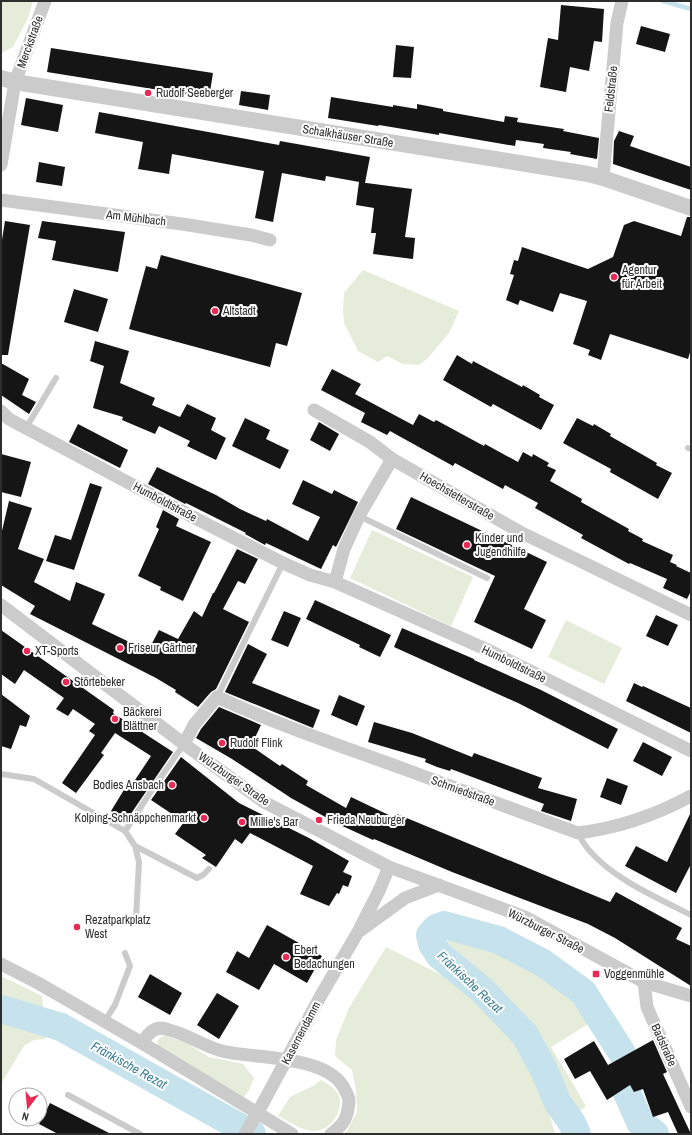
<svg xmlns="http://www.w3.org/2000/svg" width="692" height="1135" viewBox="0 0 692 1135" font-family="'Archivo Narrow',sans-serif">
	<style>
		.green { fill: #e6ecda }
		.lines { fill: none; stroke-linecap: round; stroke-linejoin: round }
		.stream { stroke: #c6e3ed; stroke-width: 4.5 }
		.river { stroke: #c6e3ed; stroke-width: 28 }
		.building { fill: #151515 }
		.service { stroke: #cbcbcb; stroke-width: 6 }
		.minor { stroke: #cbcbcb; stroke-width: 13 }
		.tertiary { stroke: #cbcbcb; stroke-width: 16 }
		.minor-bridge { stroke: #cbcbcb; stroke-width: 13 }
		.poi-dot { fill: #ec2954; stroke: #fff; stroke-width: 1.5 }
		.labels { text-anchor: middle; dominant-baseline: central; stroke-width: 4; stroke-linejoin: round; paint-order: stroke }
		.street-label { font-size: 12px; fill: #2e2e2e; stroke: #fff }
		.poi-label { font-size: 12px; fill: #2e2e2e; stroke: #fff; text-anchor: start }
		.water-label { font-size: 13px; font-style: italic; fill: #397d93; stroke: #fff }
	</style>
	<rect width="100%" height="100%" fill="#fff"/>
	<!-- green -->
	<path class="green" d="M1 1H33L28 18 13 47 1 53Z
		M363 270 459 311 449 333 427 359 419 365 403 364 387 356 378 362 358 351 344 323 343 311 344 293Z
		M372 530 473 577 451 626 350 578Z
		M566 620 622 648 604 684 548 657Z
		M453 937 461 940 492 944 577 999 593 1021 551 1047 586 1106 574 1115 537 1040 523 1017 449 952 446 943Z
		M386 947 455 982 516 1038 536 1069 555 1134H343L347 1131 357 1112 356 1090 352 1070 335 1056 336 1040 349 1008Z
		M1 976 42 996 46 1039 34 1040 24 1046 1 1084Z
		M165 1036 185 1042 209 1057 243 1064 254 1078 249 1090 243 1098 158 1046 157 1041 161 1037Z
		M321 1080C328 1084 336 1088 339 1096 344 1112 329 1132 313 1131 301 1130 288 1121 278 1116L290 1097 313 1086Z"/>
	<g class="lines">
		<!-- stream -->
		<path class="stream" d="M663 1 691 9
			M645 1134 654 1133"/>
		<!-- river -->
		<path class="river" d="M1 1009 61 1027 252 1134
			M627 1093 640 1122 655 1134
			M577 1134 572 1123 558 1103 544 1070 525 1035 481 989 439 955 432 944 430 935 436 928 444 925 499 940 543 963 583 992 622 1053"/>
	</g>
	<!-- building -->
	<path class="building" d="M561 5 604 9 602 42 594 41 589 71 570 67 566 92 540 87 548 38 558 40Z
		M641 26 670 34 665 52 636 44Z
		M396 45 414 47 411 78 393 77Z
		M51 48 213 73 209 98 47 72Z
		M241 91 270 95 268 110 239 105Z
		M331 97 393 107V105L417 109V104L443 109V111L504 122 505 116 518 118 517 122 564 129 563 131 599 138 597 159 570 154 571 152 543 148 544 144 516 140 515 146 439 133V135L379 125 378 126 328 118Z
		M26 98 63 105 58 132 21 125Z
		M99 112 279 145 280 141 370 157 365 183 326 176 325 181 282 173 273 222 255 218 264 171 172 154 169 174 138 169 143 142 95 133Z
		M619 131 634 136 630 146 691 167V190L613 164 614 141Z
		M39 162 65 167 62 186 36 182Z
		M359 182 412 189 405 237 415 238 413 259 373 254 376 233H371L374 208 356 205Z
		M687 217H691V349L688 359 610 334 601 360 588 355 590 350 573 344 587 301 560 293 553 312 520 300 518 305 506 300 514 275 510 274 514 260 518 261 522 247 588 269 613 257 624 225 634 221 681 236Z
		M5 221 30 225 8 355H1V246Z
		M42 221 125 232 118 272 52 260 56 241 38 238Z
		M161 255 302 293 287 346 276 343 270 367 129 329 146 266 157 269Z
		M74 289 108 299 98 332 64 322Z
		M95 341 129 351 120 383 155 398 152 405 180 417 187 404 216 418 211 430 226 438 216 460 187 446 190 441 159 426 155 434 122 420 123 417 93 408 104 366 90 361Z
		M457 355 472 364 473 361 522 387 523 385 540 395 539 397 554 405 541 430 493 404 491 407 443 380Z
		M1 363 29 379 22 395 36 402 29 414 1 395Z
		M332 369 361 384 355 394 413 425 419 414 434 422 436 420 484 446 485 444 518 462 523 452 532 457 533 454 549 463 547 466 556 470 550 481 582 499 581 502 629 529 628 531 643 539 642 541 673 555 670 562 677 565 676 566 691 573V591L687 599 663 588 667 579 630 563 629 564 581 538 583 535 535 508 538 503 505 485 503 489 455 463 453 466 390 431 387 435 361 422 365 413 321 390Z
		M245 418 270 430 266 439 289 450 280 469 232 446Z
		M577 418 593 426 594 424 611 434 610 436 657 463 656 465 672 473 658 499 610 472 611 469 563 443Z
		M319 422 339 434 330 451 310 440Z
		M78 424 128 450 120 468 69 442Z
		M1 454 31 462 21 497 1 492Z
		M157 467 216 495 240 509 266 521 267 519 308 541 320 517 292 504 303 480 332 494 334 490 358 502 336 547 333 545 321 569 266 543 265 545 245 534 246 533 186 503 185 504 148 484Z
		M90 483 102 487 74 570 46 561 55 535 71 540Z
		M411 497 547 562 524 609 546 620 532 649 474 622 495 576 396 529Z
		M9 501 32 508 18 549 44 559 34 582 70 601 76 582 105 594 92 624 148 651 159 630 178 639 194 611 202 617 213 593H214L237 549 258 559 245 584 238 581 223 609 249 622 216 689 211 692 198 707 175 692 176 690 156 678 30 614 35 606 1 585V535Z
		M163 510 179 519 176 526 211 542 183 601 160 590 161 587 138 576 159 529 156 527Z
		M315 600 391 635 380 657 359 647 360 645 306 619Z
		M284 611 301 618 288 647 271 640Z
		M656 615 678 625 668 646 646 636Z
		M402 628 474 659V660L539 689 618 729 608 749 518 703 394 647Z
		M1 630 114 710 113 713 173 752 126 821 111 811 130 780 133 783 151 756 115 733 101 753 104 755 76 793 62 783 95 735 89 731 95 724 73 709 68 716 56 709 64 698 24 670 15 684 1 674Z
		M248 644 267 654 252 683 320 710 313 728 225 692Z
		M634 683 642 687 643 686 691 708V733L626 701Z
		M1 694 30 716 26 727 20 725 11 749 1 746Z
		M339 695 365 706 357 726 331 715Z
		M219 707 261 725 251 746 280 766 282 764 308 781 306 785 346 808 351 797 395 818 397 814 610 902 616 892 682 928 676 939 691 946V986L615 938 588 924 452 872 374 839 373 840 338 824 291 798 232 759 196 738 201 729Z
		M374 722 412 733 472 757 474 753 542 778 538 788 577 799 571 821 541 811 544 804 451 769 450 771 437 767 425 762 426 759 368 742Z
		M643 742 672 757 662 776 633 761Z
		M181 757 239 803 309 838 349 861 343 872 352 876 348 887 343 885 339 894 337 893 329 906 300 894 313 866 250 833 242 844 235 839 216 867 202 858 206 855 175 834 184 822 151 800Z
		M607 778 628 786 621 805 600 797Z
		M691 812V864L676 893 625 866 636 846 667 862Z
		M267 925 322 956 307 983 274 964 259 990 226 972 237 951 249 958Z
		M150 974 182 993 170 1015 138 997Z
		M217 993 239 1006 219 1039 197 1025Z
		M653 1040 667 1072 663 1074 691 1134H678L668 1112 653 1117 643 1089 634 1092 630 1085 607 1100 590 1071 575 1079 564 1059 594 1041 608 1065Z
		M50 1103 111 1134H58L39 1124Z"/>
	<g class="lines">
		<!-- service -->
		<path class="service" d="M26 428 56 378
			M688 448 691 449
			M359 516 487 578
			M217 697 283 563
			M1 774 34 779 125 831 152 790 184 744
			M125 831 135 846 139 862 136 918
			M578 833C581 839 584 844 588 849 613 879 656 897 691 915
			M135 846 197 878 203 875 209 869
			M104 1022 115 1005 130 966 125 953
			M68 1095 140 1134"/>
		<!-- minor -->
		<path class="minor" d="M1 165 15 82 45 1
			M603 178 617 23 622 1
			M1 200 182 224 251 235 270 240
			M314 410 370 442 392 459 520 532 691 615
			M1 411 9 419 189 515 283 563 310 575 335 582 490 651 691 751
			M335 582 344 549 359 516 392 459
			M1 605 184 744 264 802 389 867 525 917 644 982 691 996
			M184 744 194 725 217 697C278 725 341 746 404 769 462 790 520 812 578 833 619 828 654 816 691 796
			M361 930 405 898 439 885
			M1 964 38 983 142 1043 292 1134
			M644 982 647 1007 691 1107
			M142 1043C146 1037 151 1029 160 1028 162 1028 166 1029 169 1030 187 1034 203 1046 222 1051 255 1059 330 1055 345 1090 347 1094 349 1097 349 1101 348 1117 344 1125 331 1134
			M263 1103 320 997 358 932 379 891 389 867"/>
		<!-- tertiary -->
		<path class="tertiary" d="M1 78 15 82 588 174 603 178 691 208"/>
		<!-- minor-bridge -->
		<path class="minor-bridge" d="M245 1134 263 1103"/>
	</g>
	<!-- markers -->
	<g class="poi-dot">
		<circle cx="148" cy="93" r="4"/>
		<circle cx="614" cy="277" r="4"/>
		<circle cx="215" cy="311" r="4"/>
		<circle cx="467" cy="545" r="4"/>
		<circle cx="120" cy="648" r="4"/>
		<circle cx="27" cy="651" r="4"/>
		<circle cx="66" cy="682" r="4"/>
		<circle cx="115" cy="719" r="4"/>
		<circle cx="222" cy="743" r="4"/>
		<circle cx="172" cy="785" r="4"/>
		<circle cx="204" cy="818" r="4"/>
		<circle cx="319" cy="820" r="4"/>
		<circle cx="242" cy="822" r="4"/>
		<circle cx="77" cy="927" r="4"/>
		<circle cx="286" cy="957" r="4"/>
		<rect x="592" y="970" width="8" height="8" rx="2"/>
	</g>
	<g class="labels">
		<!-- street labels -->
		<g class="street-label">
			<text transform="translate(30 42) rotate(-70)">Merckstraße</text>
			<text transform="translate(611 89) rotate(-84)">Feldstraße</text>
			<text transform="translate(348 136) rotate(9)">Schalkhäuser Straße</text>
			<text transform="translate(136 218) rotate(7)">Am Mühlbach</text>
			<text transform="translate(457 496) rotate(30)">Hoechstetterstraße</text>
			<text transform="translate(165 502) rotate(28)">Humboldtstraße</text>
			<text transform="translate(514 664) rotate(26)">Humboldtstraße</text>
			<text transform="translate(234 779) rotate(35)">Würzburger Straße</text>
			<text transform="translate(463 791) rotate(20)">Schmiedstraße</text>
			<text transform="translate(546 931) rotate(27)">Würzburger Straße</text>
			<text transform="translate(301 1033) rotate(-62)">Kasernendamm</text>
			<text transform="translate(664 1045) rotate(66)">Badstraße</text>
		</g>
		<!-- poi labels -->
		<g class="poi-label">
			<text x="156" y="93">Rudolf Seeberger</text>
			<text x="622" y="270">Agentur<tspan x="622" dy="14">für Arbeit</tspan></text>
			<text x="223" y="311">Altstadt</text>
			<text x="475" y="538">Kinder und<tspan x="475" dy="14">Jugendhilfe</tspan></text>
			<text x="128" y="648">Friseur Gärtner</text>
			<text x="35" y="651">XT-Sports</text>
			<text x="74" y="682">Störtebeker</text>
			<text x="123" y="712">Bäckerei<tspan x="123" dy="14">Blättner</tspan></text>
			<text x="230" y="743">Rudolf Flink</text>
			<text x="164" y="785" text-anchor="end">Bodies Ansbach</text>
			<text x="196" y="818" text-anchor="end">Kolping-Schnäppchenmarkt</text>
			<text x="327" y="820">Frieda Neuburger</text>
			<text x="250" y="822">Millie's Bar</text>
			<text x="85" y="920">Rezatparkplatz<tspan x="85" dy="14">West</tspan></text>
			<text x="294" y="950">Ebert<tspan x="294" dy="14">Bedachungen</tspan></text>
			<text x="604" y="974">Voggenmühle</text>
		</g>
		<!-- water labels -->
		<g class="water-label">
			<text transform="translate(470 982) rotate(43)">Fränkische Rezat</text>
			<text transform="translate(129 1065) rotate(29)">Fränkische Rezat</text>
		</g>
	</g>
	<!-- border -->
	<rect width="692" height="1135" fill="none" stroke="#2e2e2e" stroke-width="4"/>
	<!-- north arrow -->
	<g transform="translate(28 1107) rotate(196)"><circle r="19" fill="#ffffff" stroke="#ababab"/>
	<path d="M0-3L7 15L0 10L-7 15Z" fill="#ec2954"/>
	<text y="-6" font-size="11" font-weight="bold" text-anchor="middle" fill="#2e2e2e">N</text>
	</g>
</svg>
